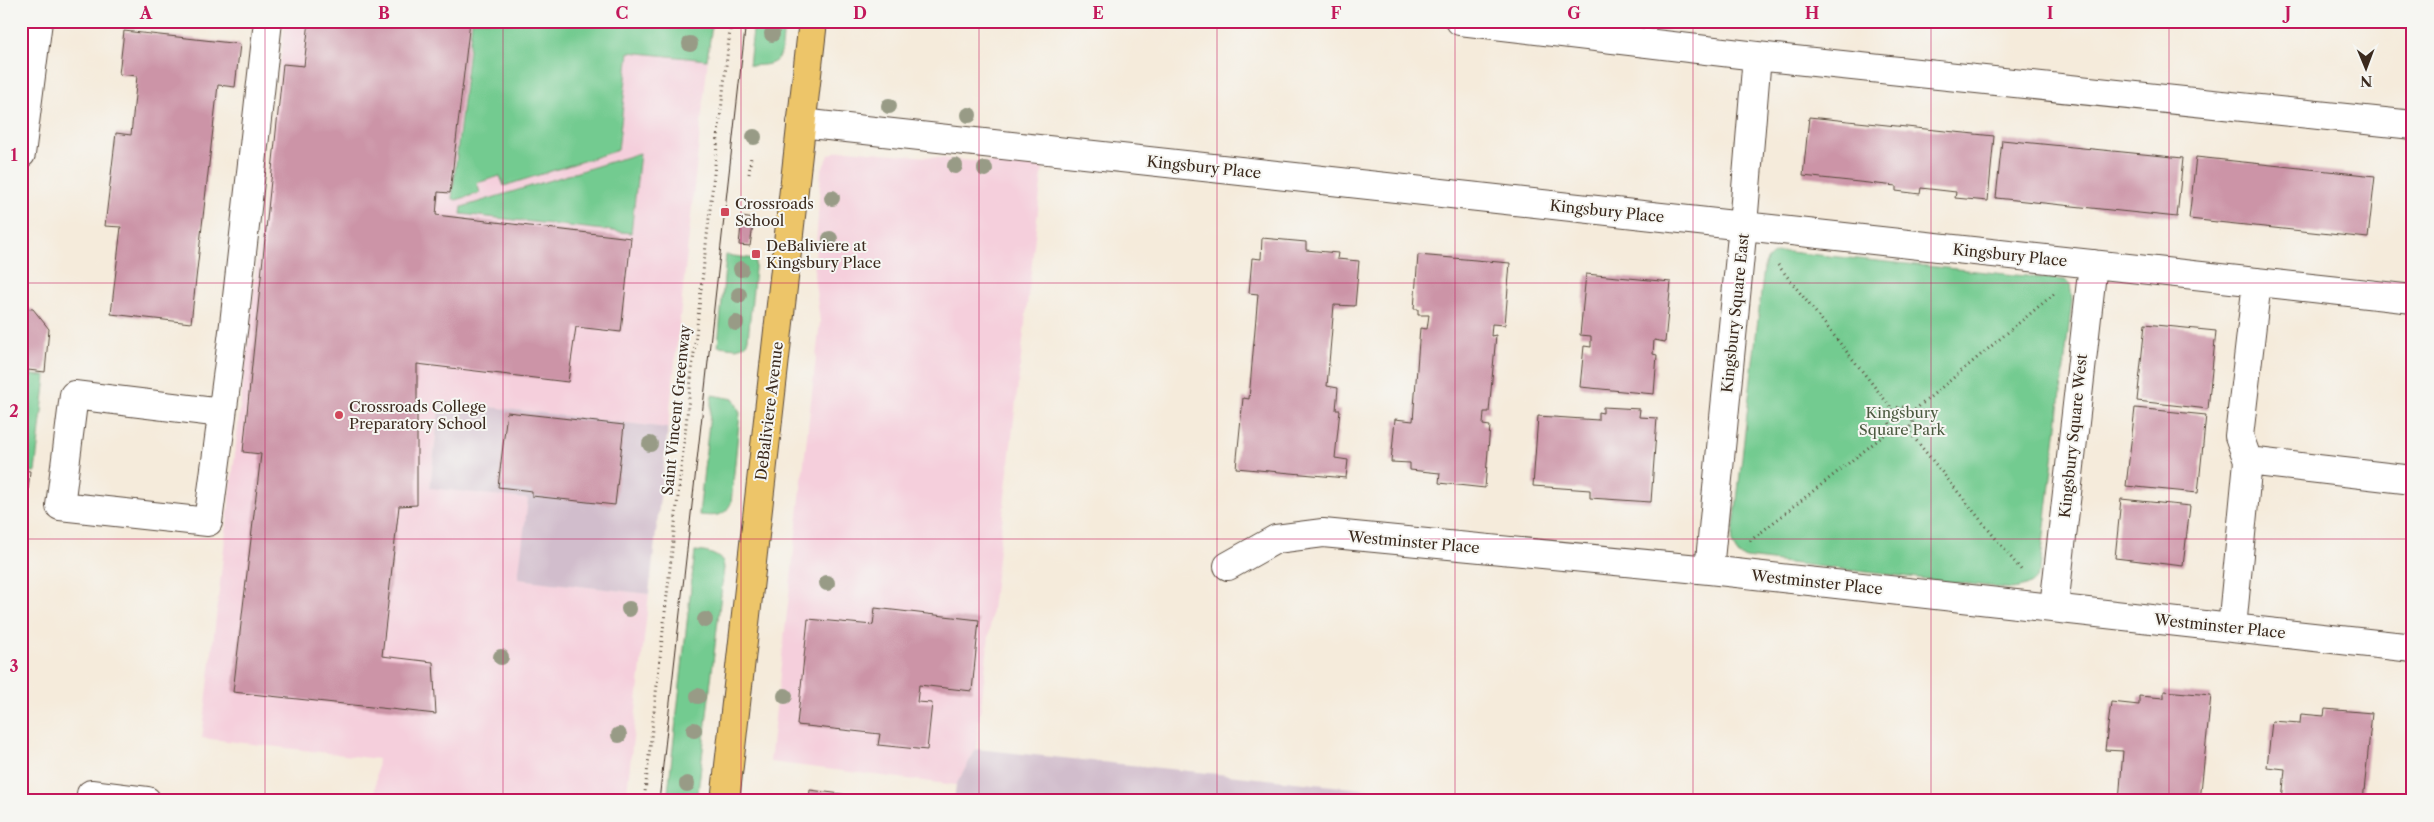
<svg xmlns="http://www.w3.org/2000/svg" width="2434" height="822" viewBox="0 0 2434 822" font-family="'Libre Caslon Text',serif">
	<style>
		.built { fill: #f5cfdc }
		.industrial { fill: #d1bdcc }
		.green { fill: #73cb90; stroke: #577a57 }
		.building { fill: #cc94a7 }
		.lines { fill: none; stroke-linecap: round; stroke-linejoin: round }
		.minor-casing { stroke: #57473a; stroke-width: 30 }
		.major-casing { stroke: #57473a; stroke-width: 30 }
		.path { stroke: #57473a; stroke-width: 3; stroke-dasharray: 1 4; stroke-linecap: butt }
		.minor { stroke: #fff; stroke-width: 28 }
		.major { stroke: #edc569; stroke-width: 28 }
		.tram { stroke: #3b2a1e; stroke-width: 1 }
		.tree { fill: #989b86 }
		.grid { fill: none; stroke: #c2185b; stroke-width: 1; stroke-opacity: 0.55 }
		.poi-dot { fill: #d1495b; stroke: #f6f6f2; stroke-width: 2 }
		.labels { text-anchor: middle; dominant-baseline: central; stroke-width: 4; stroke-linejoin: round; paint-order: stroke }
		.street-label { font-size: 15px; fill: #3b2a1e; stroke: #f6f6f2 }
		.poi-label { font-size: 15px; fill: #3b2a1e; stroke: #f6f6f2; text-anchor: start }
		.park-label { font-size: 15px; fill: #4c5a40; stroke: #f6f6f2 }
		.neatline { fill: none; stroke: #c2185b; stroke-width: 2 }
		.grid-label { font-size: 16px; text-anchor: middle; font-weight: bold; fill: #c2185b }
	</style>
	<rect width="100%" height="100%" fill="#f6f6f2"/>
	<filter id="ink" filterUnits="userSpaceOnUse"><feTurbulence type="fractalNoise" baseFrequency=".02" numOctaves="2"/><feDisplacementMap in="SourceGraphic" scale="10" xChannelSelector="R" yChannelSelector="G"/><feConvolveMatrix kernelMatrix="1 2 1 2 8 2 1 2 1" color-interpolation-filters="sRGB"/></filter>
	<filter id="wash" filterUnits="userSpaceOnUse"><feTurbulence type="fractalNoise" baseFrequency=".0096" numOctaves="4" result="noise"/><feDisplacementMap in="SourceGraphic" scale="20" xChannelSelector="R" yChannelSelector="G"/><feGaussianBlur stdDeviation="1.12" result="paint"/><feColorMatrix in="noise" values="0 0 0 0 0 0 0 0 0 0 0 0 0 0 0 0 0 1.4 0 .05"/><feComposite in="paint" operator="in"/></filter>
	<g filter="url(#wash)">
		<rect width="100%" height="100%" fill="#f5ebdb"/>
		<!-- built -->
		<path class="built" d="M285 21H712L668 428 440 401 430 487 528 499 519 579 649 594 626 801H374L378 759 202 738Z
			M847 150 1043 167 976 749 956 785 770 762 820 322 814 275 821 171 829 155 837 151Z"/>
		<!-- industrial -->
		<path class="industrial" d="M440 401 668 428 649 594 518 579 528 499 430 488Z
			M976 749 1479 801H954L956 785Z"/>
		<!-- green -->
		<path class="green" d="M472 21H682L712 25 707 60 629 52 618 150 504 186 500 176 477 183 480 193 456 200 452 198Z
			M754 21H784C781 52 787 68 749 65Z
			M640 153 631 233 461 214 462 207Z
			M1789 252 2065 280 2070 284 2072 300 2040 569C2036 584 2026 587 2012 589L1746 558 1738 555 1732 543 1764 267C1769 254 1775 252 1789 252Z
			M726 255 756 259 748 339 746 345 736 348 718 346Z
			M21 374 46 376 35 472 21 471Z
			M712 395 734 399 740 413 731 503C724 518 714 516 699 515Z
			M695 551C706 552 714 553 723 561L724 568 697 801H667Z"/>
		<g id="blocks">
			<!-- building -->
			<path class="building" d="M309 21H470L450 193 438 192 436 215 631 238 621 332 576 327 568 382 417 364V505L399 506 382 656 433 662 436 714 233 692 261 454 243 452 283 64 304 66Z
				M124 31 240 44 235 87 218 85 191 323 111 314 121 227 105 226 116 133 131 135 137 76 119 74Z
				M1809 117 1994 136 1988 201 1955 198 1956 192 1921 188 1920 194 1896 191V186L1803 176Z
				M2002 140 2183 158 2177 217 1996 198Z
				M2196 157 2375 176 2368 238 2189 219Z
				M742 217 754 219 750 246 739 245Z
				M1262 238 1306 242V250L1338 253 1337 259 1359 261 1355 306 1334 305 1327 386 1338 388 1336 410H1340L1335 458 1348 460 1346 478 1236 468 1243 398 1249 399 1258 294 1249 293 1252 258 1261 259Z
				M1418 255 1510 263 1505 325 1492 324 1491 336 1496 335 1489 412H1484L1483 425 1490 426 1485 488 1439 483 1440 473 1410 470V463L1391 462 1395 419 1413 421 1420 328 1427 329 1429 315H1418V309H1414Z
				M1586 274 1671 282 1665 342 1654 340 1653 354 1657 355 1654 394 1580 387 1584 346 1591 347V336L1580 335Z
				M21 308 33 309 49 329 45 372 28 370 27 384 21 383Z
				M2145 324 2216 331 2208 409 2137 401Z
				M1603 407 1640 409 1639 417 1657 418 1651 502 1590 498V490L1533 486 1538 416 1598 420V412L1603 413Z
				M2135 408 2206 415 2198 493 2126 486Z
				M507 412 624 425 615 505 532 496V491L498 487Z
				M21 470 30 471 26 514 21 518Z
				M2121 499 2190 506 2183 566 2115 558Z
				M875 608 979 620 972 691 919 685 917 702 932 703 927 750 878 745 880 734 797 725 808 619 873 625Z
				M2164 691 2211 695 2200 801H2119L2123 751 2105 750 2111 702 2139 705V696L2164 698Z
				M2325 709 2372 713 2363 801H2282L2285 769 2267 767 2272 721 2300 723 2301 714 2324 716Z
				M810 790 888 800V801H809Z"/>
		</g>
	</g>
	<g filter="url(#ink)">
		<use href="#blocks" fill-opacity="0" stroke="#57473a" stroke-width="1"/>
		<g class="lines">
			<defs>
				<path id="minor" d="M1460 21 1757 56 2413 125
					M801 123 2413 299
					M21 154 38 21
					M222 413 74 395 60 506 208 522 234 324 268 21
					M2248 461 2239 436 2257 282
					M1228 566 1276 539 1323 533 1709 570 2413 648
					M1709 570 1743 225 1757 56
					M2054 607 2093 264
					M2232 628 2248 461 2413 480
					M91 794 147 801"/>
				<path id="major" d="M725 801 813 21"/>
			</defs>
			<!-- minor casing -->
			<use href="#minor" class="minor-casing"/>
			<!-- major casing -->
			<use href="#major" class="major-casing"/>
			<!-- path -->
			<path class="path" d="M749 174 751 156
				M1778 265 1893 410
				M1889 419a12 12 0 1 1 24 0a12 12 0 1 1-24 0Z
				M1911 413 2055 293
				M1907 429 2022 571
				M1750 541 1893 428
				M644 801 731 21"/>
			<!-- minor -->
			<use href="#minor" class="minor"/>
			<!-- major -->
			<use href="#major" class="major"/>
			<!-- tram -->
			<path class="tram" d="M659 801 746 21"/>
		</g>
		<!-- trees -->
		<g class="tree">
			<circle cx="772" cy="34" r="8"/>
			<circle cx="690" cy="44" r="8"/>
			<circle cx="889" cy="106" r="8"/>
			<circle cx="969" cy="115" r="8"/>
			<circle cx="754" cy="137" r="8"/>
			<circle cx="955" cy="166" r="8"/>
			<circle cx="985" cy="169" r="8"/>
			<circle cx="832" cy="198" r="8"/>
			<circle cx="830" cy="239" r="8"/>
			<circle cx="741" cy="269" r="8"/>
			<circle cx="739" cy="295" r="8"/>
			<circle cx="736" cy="323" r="8"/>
			<circle cx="650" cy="444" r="8"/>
			<circle cx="827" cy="583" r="8"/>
			<circle cx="629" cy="609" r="8"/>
			<circle cx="705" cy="620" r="8"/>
			<circle cx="501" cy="657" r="8"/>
			<circle cx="698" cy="696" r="8"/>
			<circle cx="785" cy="696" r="8"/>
			<circle cx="694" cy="730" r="8"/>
			<circle cx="619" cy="735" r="8"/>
			<circle cx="687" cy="784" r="8"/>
		</g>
	</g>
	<!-- grid -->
	<path class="grid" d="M265 21V801M503 21V801M741 21V801M979 21V801M1217 21V801M1455 21V801M1693 21V801M1931 21V801M2169 21V801M21 283H2413M21 539H2413"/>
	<!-- markers -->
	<g class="poi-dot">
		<rect x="720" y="207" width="10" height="10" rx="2.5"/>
		<rect x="751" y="249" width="10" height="10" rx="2.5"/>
		<circle cx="339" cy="415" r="5"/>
	</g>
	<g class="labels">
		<!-- street labels -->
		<g class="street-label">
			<text transform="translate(1204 167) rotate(6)">Kingsbury Place</text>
			<text transform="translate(1607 211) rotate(6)">Kingsbury Place</text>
			<text transform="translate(2010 255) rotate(6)">Kingsbury Place</text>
			<text transform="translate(1735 313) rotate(-84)">Kingsbury Square East</text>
			<text transform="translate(676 410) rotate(-84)">Saint Vincent Greenway</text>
			<text transform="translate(769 411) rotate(-83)">DeBaliviere Avenue</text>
			<text transform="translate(2073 436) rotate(-84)">Kingsbury Square West</text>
			<text transform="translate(1414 542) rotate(5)">Westminster Place</text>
			<text transform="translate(1817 582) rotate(6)">Westminster Place</text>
			<text transform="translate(2220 626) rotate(6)">Westminster Place</text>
		</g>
		<!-- poi labels -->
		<g class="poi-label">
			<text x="735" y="203">Crossroads<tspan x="735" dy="17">School</tspan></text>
			<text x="766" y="245">DeBaliviere at<tspan x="766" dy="17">Kingsbury Place</tspan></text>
			<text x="349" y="406">Crossroads College<tspan x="349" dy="17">Preparatory School</tspan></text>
		</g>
		<!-- park labels -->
		<g class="park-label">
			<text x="1902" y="412">Kingsbury<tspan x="1902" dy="17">Square Park</tspan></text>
		</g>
	</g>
	<!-- margin -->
	<rect width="2434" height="822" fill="none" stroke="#f6f6f2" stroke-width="55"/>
	<!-- north arrow -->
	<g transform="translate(2366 68) rotate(179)" stroke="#f6f6f2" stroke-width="4" paint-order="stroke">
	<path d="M0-4L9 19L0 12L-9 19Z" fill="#3b2a1e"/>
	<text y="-8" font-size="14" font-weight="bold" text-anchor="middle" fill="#3b2a1e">N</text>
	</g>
	<rect x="28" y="28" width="2378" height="766" class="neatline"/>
	<g class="grid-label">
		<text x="146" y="19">A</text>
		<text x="384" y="19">B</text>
		<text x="622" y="19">C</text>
		<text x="860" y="19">D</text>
		<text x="1098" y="19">E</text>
		<text x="1336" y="19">F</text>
		<text x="1574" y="19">G</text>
		<text x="1812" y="19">H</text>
		<text x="2050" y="19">I</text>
		<text x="2288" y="19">J</text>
		<text x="14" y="161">1</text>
		<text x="14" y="417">2</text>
		<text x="14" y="672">3</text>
	</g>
</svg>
